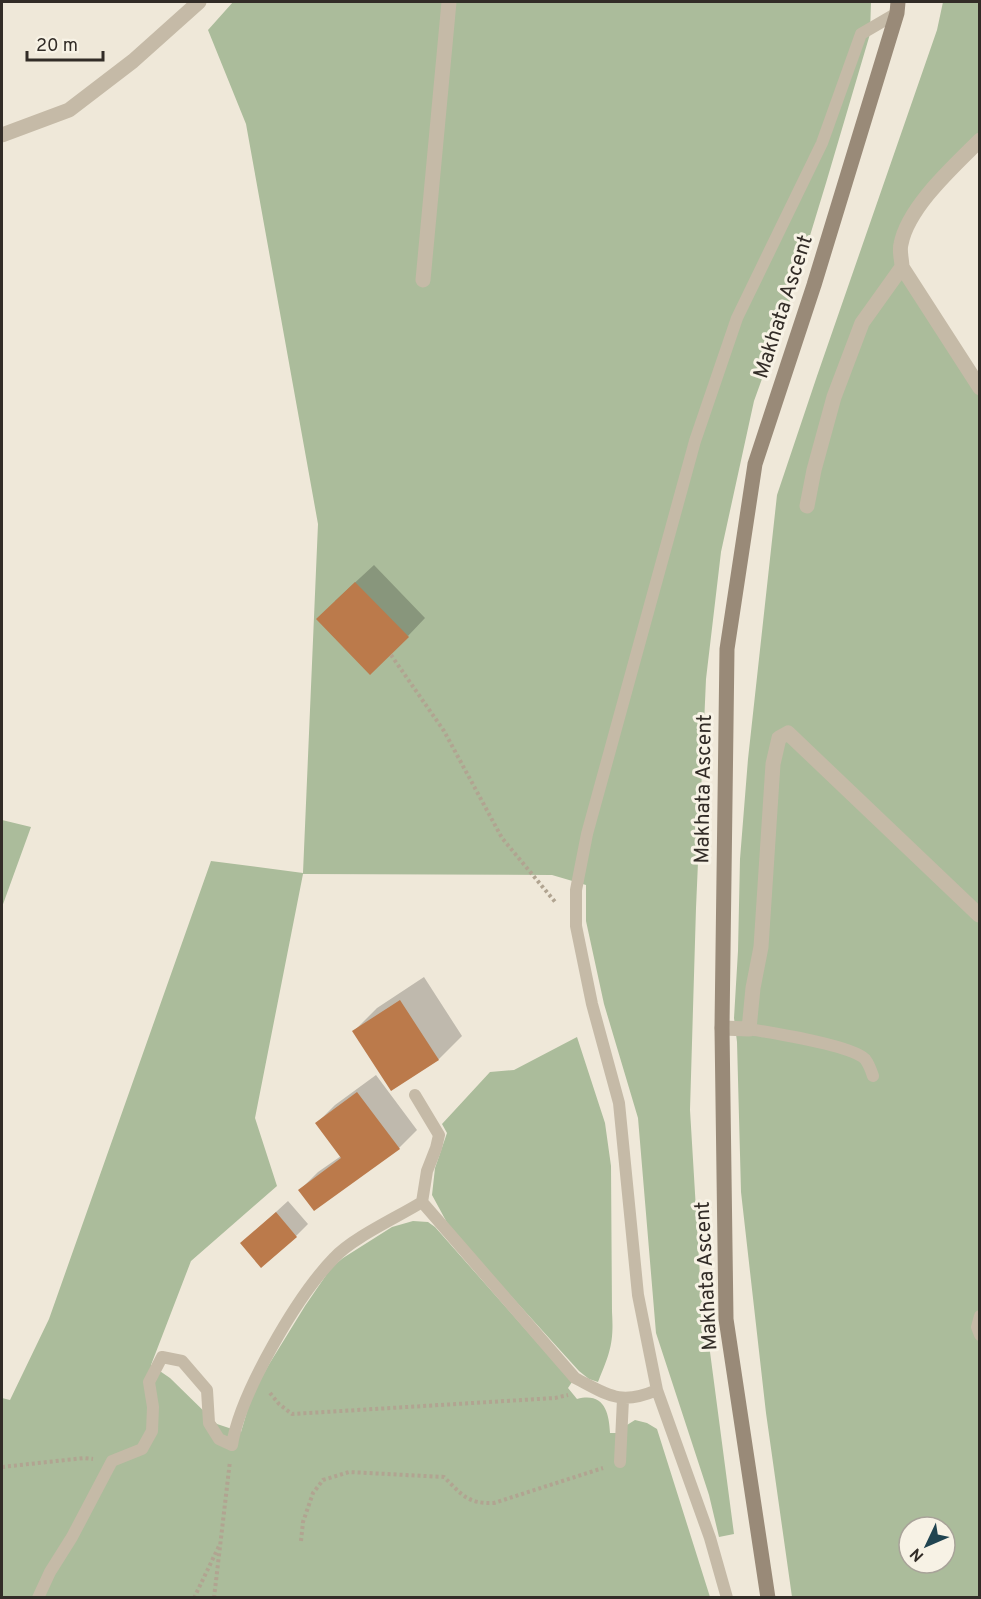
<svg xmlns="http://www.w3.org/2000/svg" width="981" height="1599" viewBox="0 0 981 1599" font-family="Overpass,sans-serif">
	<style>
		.green { fill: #abbc9b; fill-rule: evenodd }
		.shadow { fill: #0003 }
		.building { fill: #bb7a4b }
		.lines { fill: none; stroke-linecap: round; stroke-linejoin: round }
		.path { stroke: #b1a491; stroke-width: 4; stroke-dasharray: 3 3; stroke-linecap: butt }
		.lane { stroke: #c5baa7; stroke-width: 12 }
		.street { stroke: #c5baa7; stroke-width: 15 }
		.secondary { stroke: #998a78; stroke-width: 15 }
		.labels { text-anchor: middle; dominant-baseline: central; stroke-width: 6; stroke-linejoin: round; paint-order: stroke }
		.street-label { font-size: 21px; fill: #322c27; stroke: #f7f2e5 }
	</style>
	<rect width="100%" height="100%" fill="#efe8d9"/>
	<!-- green -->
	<path class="green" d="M233 2H871L870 34 826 183 791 298 754 401 721 552 706 679 696 908 690 1110 700 1276 734 1534 719 1537 709 1495 656 1333 638 1118 604 1004 586 921V885L552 875 303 874 255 1118 277 1186 191 1261 151 1365 170 1378 217 1424 241 1432 251 1398 268 1366 305 1306 331 1268 343 1258 392 1227 413 1221 428 1222 435 1227 572 1382 568 1388 577 1399C604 1392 609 1412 610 1433H625L627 1425 635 1420 647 1423 657 1429 710 1597H2V1398L10 1400 49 1319 211 861 303 873 318 524 246 124 208 30Z
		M943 2H979V140L908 225 902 267 979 388V1597H792L766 1413 741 1192 737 1042 734 1018 738 951 740 859 748 759 777 495 817 376 937 30ZM909 1527H945V1563H909Z
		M2 820 31 827 2 907Z
		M577 1037 605 1123 611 1166 612 1312C614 1343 610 1353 598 1382L589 1379 579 1371 451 1230 432 1195 435 1168 447 1133 442 1124 490 1072 514 1070Z"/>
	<!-- shadow -->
	<path class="shadow" d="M374 565 425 618 408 636 335 601Z
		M424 977 462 1036 439 1059 391 1089 354 1031 377 1008Z
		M376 1075 417 1130 399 1148 300 1190 318 1172 341 1156 317 1123 335 1105Z
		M288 1201 308 1224 296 1236 242 1243Z"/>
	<!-- building -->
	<path class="building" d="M355 582 409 637 370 675 316 619Z
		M400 1000 439 1060 391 1091 352 1031Z
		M357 1092 400 1149 314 1211 298 1190 341 1158 315 1123Z
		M276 1212 297 1237 261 1268 240 1243Z"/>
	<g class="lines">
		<!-- path -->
		<path class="path" d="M391 655 444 731 502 838 556 903
			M270 1393 279 1404 292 1414 555 1398 568 1395
			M2 1467 84 1458 93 1459
			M301 1541 303 1522 313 1493 323 1480 349 1472 444 1477C462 1495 468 1504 494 1503L603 1468
			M194 1598 220 1544
			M214 1598 230 1461"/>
		<!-- lane -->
		<path class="lane" d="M749 1029C772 1033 851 1045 865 1059 869 1064 871 1070 873 1076
			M422 1202 575 1378C608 1395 620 1406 657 1390
			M980 1316 977 1327 980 1335
			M620 1462 623 1399
			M38 1598 50 1572 72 1537 112 1461 142 1449 152 1431 153 1407 149 1382 162 1357 182 1361 207 1390 209 1423 219 1439 232 1445C240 1394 297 1296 334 1258 352 1238 398 1217 422 1202L427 1171 436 1148 439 1135 415 1095
			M727 1598 710 1538 657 1390 638 1295 619 1103 592 1004 576 926V890L587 834 695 441 737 318 822 143 861 34 897 13"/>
		<!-- street -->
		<path class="street" d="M2 135 69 110 133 61 199 2
			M980 140C954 166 908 207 901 244 899 251 902 260 902 267L980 388
			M423 280 449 2
			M807 506 814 470 834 397 862 323 902 267
			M722 1028 749 1029 753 988 761 947 773 764 779 738 788 733 979 915"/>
		<!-- secondary -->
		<path class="secondary" d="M768 1598 726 1319 722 1028 727 649 755 464 814 285 897 13 898 2"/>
	</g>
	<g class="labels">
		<!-- street labels -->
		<g class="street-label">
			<text transform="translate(784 307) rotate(-72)">Makhata Ascent</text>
			<text transform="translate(704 789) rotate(-89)">Makhata Ascent</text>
			<text transform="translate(707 1276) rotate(-93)">Makhata Ascent</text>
		</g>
	</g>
	<!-- border -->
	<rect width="981" height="1599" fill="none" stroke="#322c27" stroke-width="6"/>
	<!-- north arrow -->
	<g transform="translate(927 1545) rotate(226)"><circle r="28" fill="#f7f2e5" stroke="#a8a399" stroke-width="1.5"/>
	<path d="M0-4.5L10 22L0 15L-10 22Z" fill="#204450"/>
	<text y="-9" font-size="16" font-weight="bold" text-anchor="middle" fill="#322c27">N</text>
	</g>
	<!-- scale -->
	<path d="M27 51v9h76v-9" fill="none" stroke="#322c27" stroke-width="3"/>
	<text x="36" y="51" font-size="18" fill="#322c27" stroke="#f7f2e5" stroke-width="4.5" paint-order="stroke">20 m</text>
</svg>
